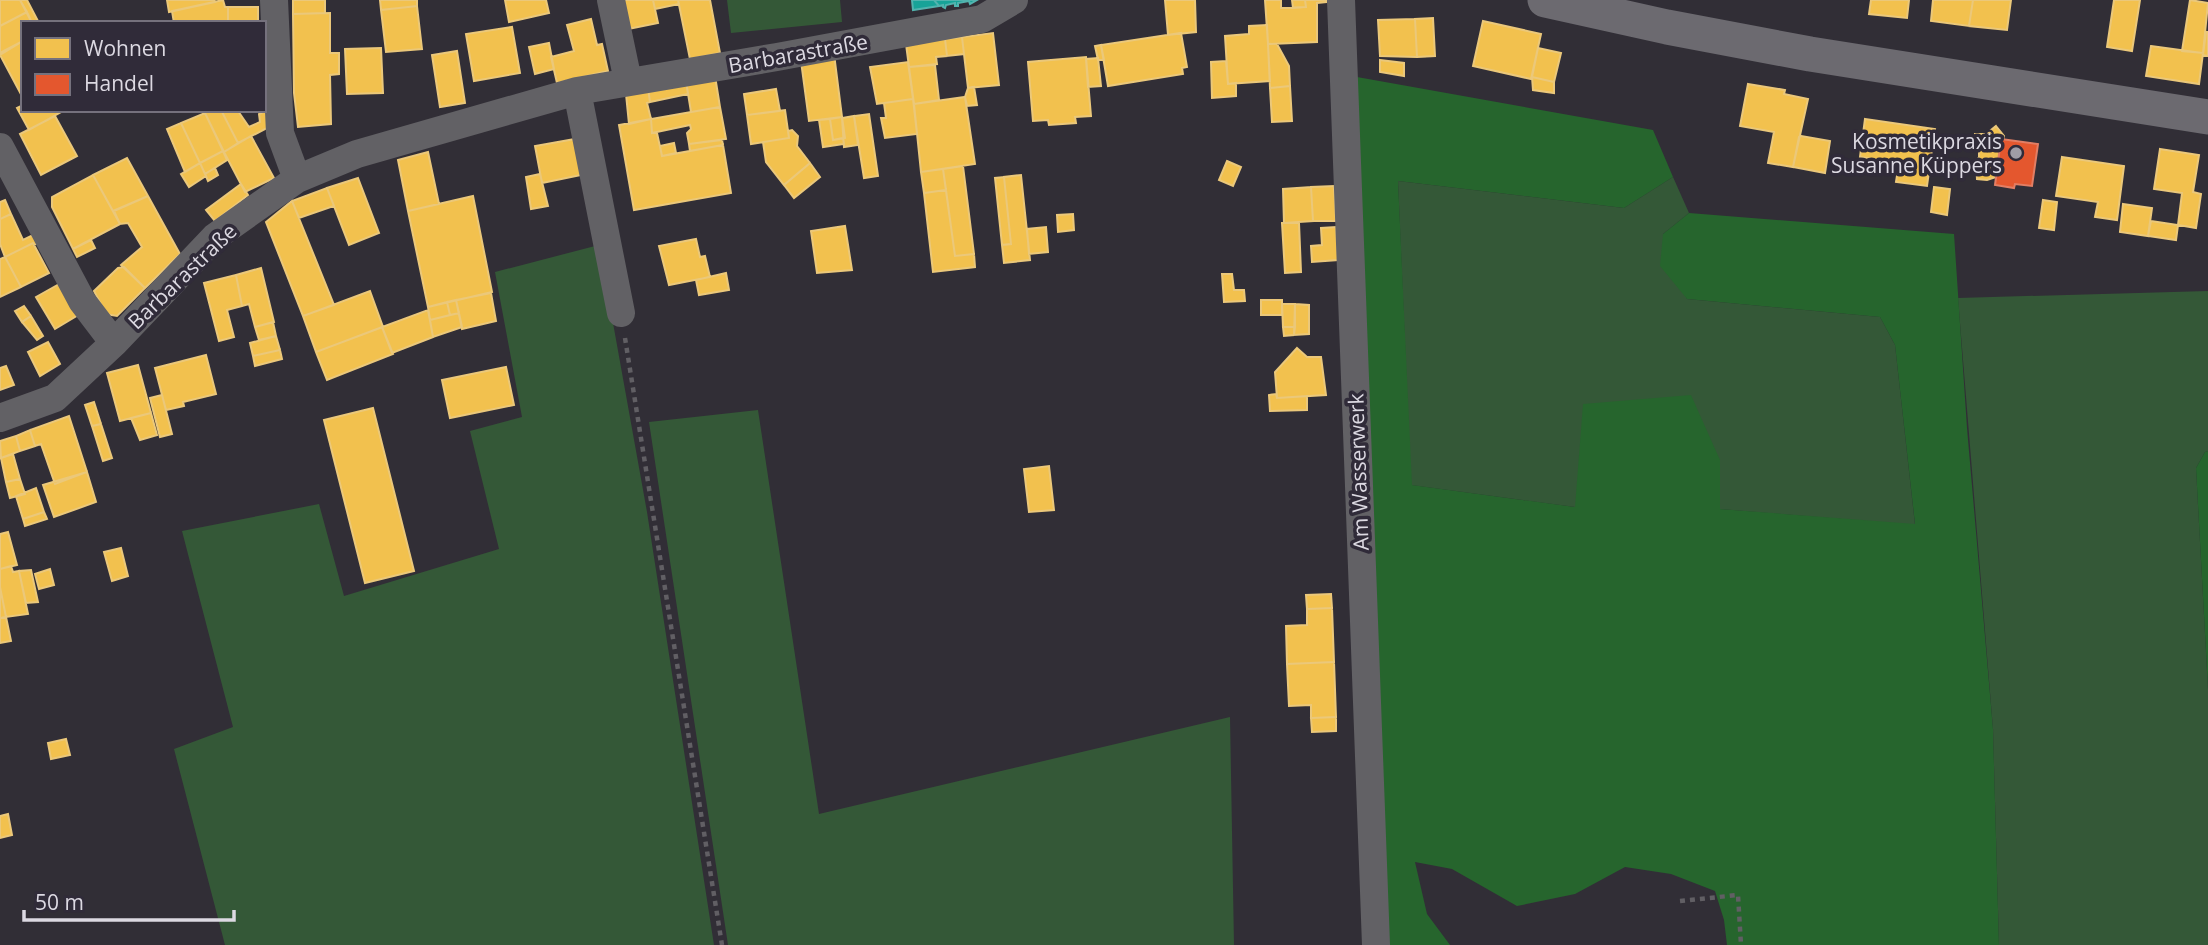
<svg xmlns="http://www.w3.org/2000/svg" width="2208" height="945" viewBox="0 0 2208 945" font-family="'Open Sans',sans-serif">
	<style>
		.green { fill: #345837 }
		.forest { fill: #26652d }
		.homes { fill: #f2c14e; stroke: #ebc87a; stroke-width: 2 }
		.shops { fill: #e4572e; stroke: #e27e64; stroke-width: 2 }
		.public { fill: #17a398; stroke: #52b3ae; stroke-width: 2 }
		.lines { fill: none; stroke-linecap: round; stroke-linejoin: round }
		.path { stroke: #615f64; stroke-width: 4.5; stroke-dasharray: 5 5; stroke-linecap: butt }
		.minor { stroke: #626165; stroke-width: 28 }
		.major { stroke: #6c6a70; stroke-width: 35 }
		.poi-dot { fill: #a09da6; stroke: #302b39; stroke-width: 2.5 }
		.labels { text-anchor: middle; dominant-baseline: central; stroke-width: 7; stroke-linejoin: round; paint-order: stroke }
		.street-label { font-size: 21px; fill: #dcd9e2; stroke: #302b39 }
		.poi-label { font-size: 21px; fill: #dcd9e2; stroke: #302b39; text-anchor: end }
	</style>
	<rect width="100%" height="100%" fill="#312e36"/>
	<!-- green -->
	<path class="green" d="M727 0H840L842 22 731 33Z
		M1673 177 1689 213 1663 234 1687 299 1880 317 1895 345 1915 525 1720 509V460L1575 507 1411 485 1398 181 1624 208Z
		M599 245 647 512 714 945H225L174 749 233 727 182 531 319 504 344 596 499 549 470 431 522 417 495 272Z
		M2208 291V451L2205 452 2196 468 2208 689V945H1999L1993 729 1958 298Z
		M758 410 819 814 1230 717 1234 945H728L649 422Z"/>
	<!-- forest -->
	<path class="forest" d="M1357 77 1653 130 1673 177 1624 208 1398 181 1412 485 1575 507 1583 404 1691 395 1720 460V509L1915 524 1895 345 1880 317 1687 299 1660 266 1663 234 1689 213 1954 234 1967 428 1993 729 1999 945H1727L1724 920 1715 891 1671 874 1625 867 1575 894 1517 906 1452 869 1415 862 1427 914 1450 945H1389Z
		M2208 451V689L2196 468 2205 452Z"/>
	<!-- homes -->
	<path class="homes" d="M0 0H20L27 12 0 26Z
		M20 0H27L39 23H32Z
		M167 0H214L215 2 169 12Z
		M223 0 225 7H228V23H174L172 11Z
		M293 0H325V13L293 14Z
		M380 0H417V6L381 10Z
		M505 0H546L549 13 509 22Z
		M622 0H653L658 23 628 29Z
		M653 0H678L679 4 655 9Z
		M678 0H710L720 53 690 59Z
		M1165 0H1195L1196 32 1168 35Z
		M1265 0H1281V8L1306 7 1305 0H1326V2L1317 3V42L1268 44Z
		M1292 0H1305L1306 7 1293 8Z
		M1871 0H1909L1907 18 1869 14Z
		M1933 0H1973L1969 26 1931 21Z
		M1973 0H2011L2007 30 1969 26Z
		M2114 0H2140L2132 51 2107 47Z
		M2190 0 2208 3 2203 53 2182 51Z
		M417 6 422 49 386 52 381 10Z
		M228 7H258V23H228Z
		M27 12 32 23H23V41L0 53V26Z
		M330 13V53H339V74L330 75 331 124 298 127 294 93 293 14Z
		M1433 18 1435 56 1417 57 1415 19Z
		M591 19 597 45 602 44 608 71 557 83 551 57 574 51 567 25Z
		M1415 19 1417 57 1380 56 1378 20Z
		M1483 21 1541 34 1531 79 1473 66Z
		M1267 25 1270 81 1228 84 1225 36 1249 34V26Z
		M512 27 520 73 474 81 466 34Z
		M2206 32H2208V56L2203 55Z
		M993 33 999 85 968 88 962 37Z
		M1181 33 1187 67 1182 68 1183 74 1108 86 1101 45Z
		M962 37 964 54 947 56 945 39Z
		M945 39 947 56 936 57 937 64 909 67 906 44Z
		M23 41V98L0 55Z
		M549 43 554 69 535 74 529 47Z
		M1268 44H1277L1289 66 1290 86 1270 88Z
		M1101 45 1104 60H1098L1095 46Z
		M2151 46 2203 53 2199 84 2146 76Z
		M381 48 383 93 347 94 345 49Z
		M1538 48 1561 53 1554 82 1532 77Z
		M457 51 465 103 440 107 432 55Z
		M834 54 842 117 809 121 801 61Z
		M1086 57 1091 116 1075 117 1076 123 1049 125 1048 120 1033 121 1028 62Z
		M1098 58 1101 86 1088 87 1086 59Z
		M1380 60 1404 63V76L1380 72Z
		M1226 61 1228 84 1236 83V96L1212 98 1211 62Z
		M908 62 913 99 877 104 870 67Z
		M935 65 939 100 914 104 909 67Z
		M715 76 720 107 691 112 686 81Z
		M1532 77 1554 82V93L1533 90Z
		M686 81 688 94 650 102 648 88Z
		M1748 84 1785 90 1784 94 1808 99 1793 167 1768 163 1774 132 1740 126Z
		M1290 86 1292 121 1272 122 1270 88Z
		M974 87 977 105 967 106 965 97 968 88Z
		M648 88 650 102 647 103 651 119 629 124 626 94Z
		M776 89 780 111 747 115 744 94Z
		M965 97 975 164 921 172 914 104Z
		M913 99 917 134 885 138 881 118H886L884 103Z
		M23 105V110L61 112 29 130 17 108Z
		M720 107 726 139 689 144 687 133 691 129 690 125 652 133 651 119Z
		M270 109 271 126 238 143 221 110H240L238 111 249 127 260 122 259 114Z
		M210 110H221L238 143 224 152 205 113Z
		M785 110 789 138 751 144 747 115Z
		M205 113 223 151 200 163 181 123Z
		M869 114 878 176 864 178 854 116Z
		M55 116 77 156 41 175 20 134Z
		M854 116 858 145 844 147 842 118Z
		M842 117 845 138 833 140 830 119Z
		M651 119 652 133H657L662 156 723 145 731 193 634 210 619 125Z
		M830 119 833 140 843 138 844 144 823 147 819 120Z
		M1865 119 1935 129 1927 186 1896 182 1899 163 1860 157Z
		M181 123 200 163 185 172 167 129Z
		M1996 126 2004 136 1996 177 1987 180 1977 179 1976 161 1979 157V150L1975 147V134H1986Z
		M792 130 798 136 797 146 810 163 784 185 766 162 763 142 789 138 788 131Z
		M251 136 274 178 245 192 224 152Z
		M1801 136 1830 141 1825 173 1793 167 1799 137Z
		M575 139 581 175 542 183 535 146Z
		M722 140 723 145 690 151 689 144Z
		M674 143 676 153 662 156 660 146Z
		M2160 149 2199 155 2193 192 2201 194 2196 228 2178 225 2182 193 2154 189Z
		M223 151 227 160 205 174 200 163Z
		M428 152 439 204 408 211 398 160Z
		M2062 157 2124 166 2117 220 2095 217 2098 202 2056 196Z
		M127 158 148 196 113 211 93 175Z
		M1227 161 1241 167 1233 186 1219 180Z
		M200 163 206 176 189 187 181 174Z
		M810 163 820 177 794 198 784 185Z
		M963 166 974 254 955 256 943 169Z
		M215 168 218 175 208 181 205 174Z
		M943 169 946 190 924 193 921 172Z
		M540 174 548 206 531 209 526 177Z
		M93 175 120 224 73 249 52 207V197Z
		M1021 175 1030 260 1004 263 1002 245 1011 244 1004 177Z
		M1004 177 1011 244 1002 245 995 178Z
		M358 178 379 233 349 245 327 188Z
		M241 184 248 195 215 221 206 210Z
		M1334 186 1336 221H1313L1311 187Z
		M1311 187 1313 221 1284 223 1283 189Z
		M1934 187 1950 189 1947 215 1931 212Z
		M327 188 334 206 299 218 292 201Z
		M946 190 955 256 974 254 975 267 933 272 924 193Z
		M148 196 180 254 145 288 121 265 142 247 128 223 120 224 114 211Z
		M473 196 492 292 428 307 408 211Z
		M5 200 11 214 0 219V202Z
		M2043 200 2057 202 2054 230 2039 228Z
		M292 201 334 305 303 316 266 222Z
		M2123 204 2152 208 2148 236 2120 232Z
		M11 214 23 240 37 233 41 242 34 245 33 243 5 257 0 244V219Z
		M1073 214 1074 230 1058 232 1057 215Z
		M2151 221 2178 225 2176 240 2148 236Z
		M1282 223H1299L1301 272 1285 273Z
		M845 226 852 270 817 273 811 231Z
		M1046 227 1048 252 1029 254 1027 229Z
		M1336 227 1338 260 1312 262 1311 246 1322 245 1321 228Z
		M696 239 700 257 705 256 710 277 669 285 659 246Z
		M91 240 95 248 77 257 73 249Z
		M33 243 49 273 21 287 5 257Z
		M5 257 21 287 0 297V259Z
		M124 267 145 288 117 316 106 314 94 291 118 268Z
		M261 268 274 322 255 327 249 304 242 306 236 275Z
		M726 273 729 290 699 295 696 280Z
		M1222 274H1232L1234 290H1244L1245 301 1224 302Z
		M236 275 242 306 227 310 234 337 219 341 204 283Z
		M61 283 80 314 55 329 36 297Z
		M370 291 383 327 316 352 303 316Z
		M491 293 496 321 462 329 456 300Z
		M456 300 459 313 450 315 447 302Z
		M1261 300H1282V315H1261Z
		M447 302 450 315 430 320 428 307Z
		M1282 304H1295V327H1283Z
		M1295 304 1309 305V334L1294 335Z
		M24 306 31 316 22 322 15 311Z
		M428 310 433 337 392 353 382 327Z
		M459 313 462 327 433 337 430 320Z
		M31 316 43 336 37 340 22 322Z
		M273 322 276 336 259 340 255 327Z
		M382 327 393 354 327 380 316 352Z
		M1283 327H1295L1294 335 1284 336Z
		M276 336 280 350 253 356 250 343Z
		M48 342 60 364 40 376 28 352Z
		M1297 348 1307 357H1321L1326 395 1277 398 1275 372Z
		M280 350 282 359 255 366 253 356Z
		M206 355 216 394 183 402 184 406 166 410 155 368Z
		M138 365 151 413 120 421 107 373Z
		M6 366 14 385 0 390V368Z
		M506 367 514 405 450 418 442 380Z
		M1276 394 1277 398 1307 396V410L1270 411 1269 395Z
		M162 395 172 434 160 437 150 398Z
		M94 402 101 424 92 426 85 405Z
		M373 408 414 571 365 583 324 420Z
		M151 413 157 435 140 440 131 418Z
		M69 416 87 472 55 484 41 444 35 446 30 430Z
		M101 424 112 458 103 461 92 426Z
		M30 430 35 446 20 451 16 436Z
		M16 436 20 451 1 458 0 441Z
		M13 454 20 479 6 482 1 458Z
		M1049 466 1054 510 1029 512 1024 469Z
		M87 472 96 502 54 517 43 485Z
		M20 479 25 494 10 498 6 482Z
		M36 488 44 512 23 519 16 496Z
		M44 512 47 519 25 526 23 519Z
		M8 532 17 565 0 569V534Z
		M121 548 128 576 112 581 104 552Z
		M11 566 13 572 19 571 28 614 6 617 0 587V569Z
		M50 569 54 585 39 589 35 574Z
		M31 570 38 602 26 603 19 571Z
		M0 587 6 617 0 618Z
		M1331 594 1332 608 1307 609 1306 595Z
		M1332 608 1334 662 1287 664 1286 626 1307 625V609Z
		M6 617 11 641 0 643V618Z
		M1334 662 1336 717 1311 718V705L1289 706 1287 664Z
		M1336 717V731L1312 732 1311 718Z
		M66 739 70 755 51 759 48 743Z
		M8 814 12 835 0 838V816Z"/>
	<!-- shops -->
	<path class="shops" d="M2001 139 2038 144 2032 186 2015 184 2014 188 1995 185Z"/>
	<!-- public -->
	<path class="public" d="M912 0H934L939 6 913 10Z
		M934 0H977L970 4 969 1 958 3V6H955V3L946 5 945 8 943 7V5L939 6Z"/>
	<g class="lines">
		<!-- path -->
		<path class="path" d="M625 338 722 945
			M1680 901 1738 895 1741 945"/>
		<!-- minor -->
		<path class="minor" d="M274 0 280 133 297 179
			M611 0 628 81
			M1341 0 1376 945
			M577 91 621 313
			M0 147 82 301 114 343
			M0 418 55 398 114 343 215 237 297 179 357 154 577 91 777 57 982 19 1014 0"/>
		<!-- major -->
		<path class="major" d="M1545 0 1667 27 1810 54 2208 117"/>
	</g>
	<!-- markers -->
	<circle class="poi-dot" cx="2016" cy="153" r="7"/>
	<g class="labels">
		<!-- street labels -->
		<g class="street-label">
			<text transform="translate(798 53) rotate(-10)">Barbarastraße</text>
			<text transform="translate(182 276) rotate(-44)">Barbarastraße</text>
			<text transform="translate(1358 472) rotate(-92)">Am Wasserwerk</text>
		</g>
		<!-- poi labels -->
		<g class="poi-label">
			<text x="2002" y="141">Kosmetikpraxis<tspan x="2002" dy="24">Susanne Küppers</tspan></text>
		</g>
	</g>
	<!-- legend -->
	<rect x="21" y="21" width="245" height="91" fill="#302b39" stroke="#75717d" stroke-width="2"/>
	<rect x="35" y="38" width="35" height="21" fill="#f2c14e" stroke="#75717d" stroke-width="2"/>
	<text x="84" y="56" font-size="21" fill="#dcd9e2">Wohnen</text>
	<rect x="35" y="74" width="35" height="21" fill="#e4572e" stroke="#75717d" stroke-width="2"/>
	<text x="84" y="91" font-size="21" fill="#dcd9e2">Handel</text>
	<!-- scale -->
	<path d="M24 910v10h210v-10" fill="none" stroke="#dcd9e2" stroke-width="3.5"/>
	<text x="35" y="910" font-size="21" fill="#dcd9e2" stroke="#302b39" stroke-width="5" paint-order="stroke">50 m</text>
</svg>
